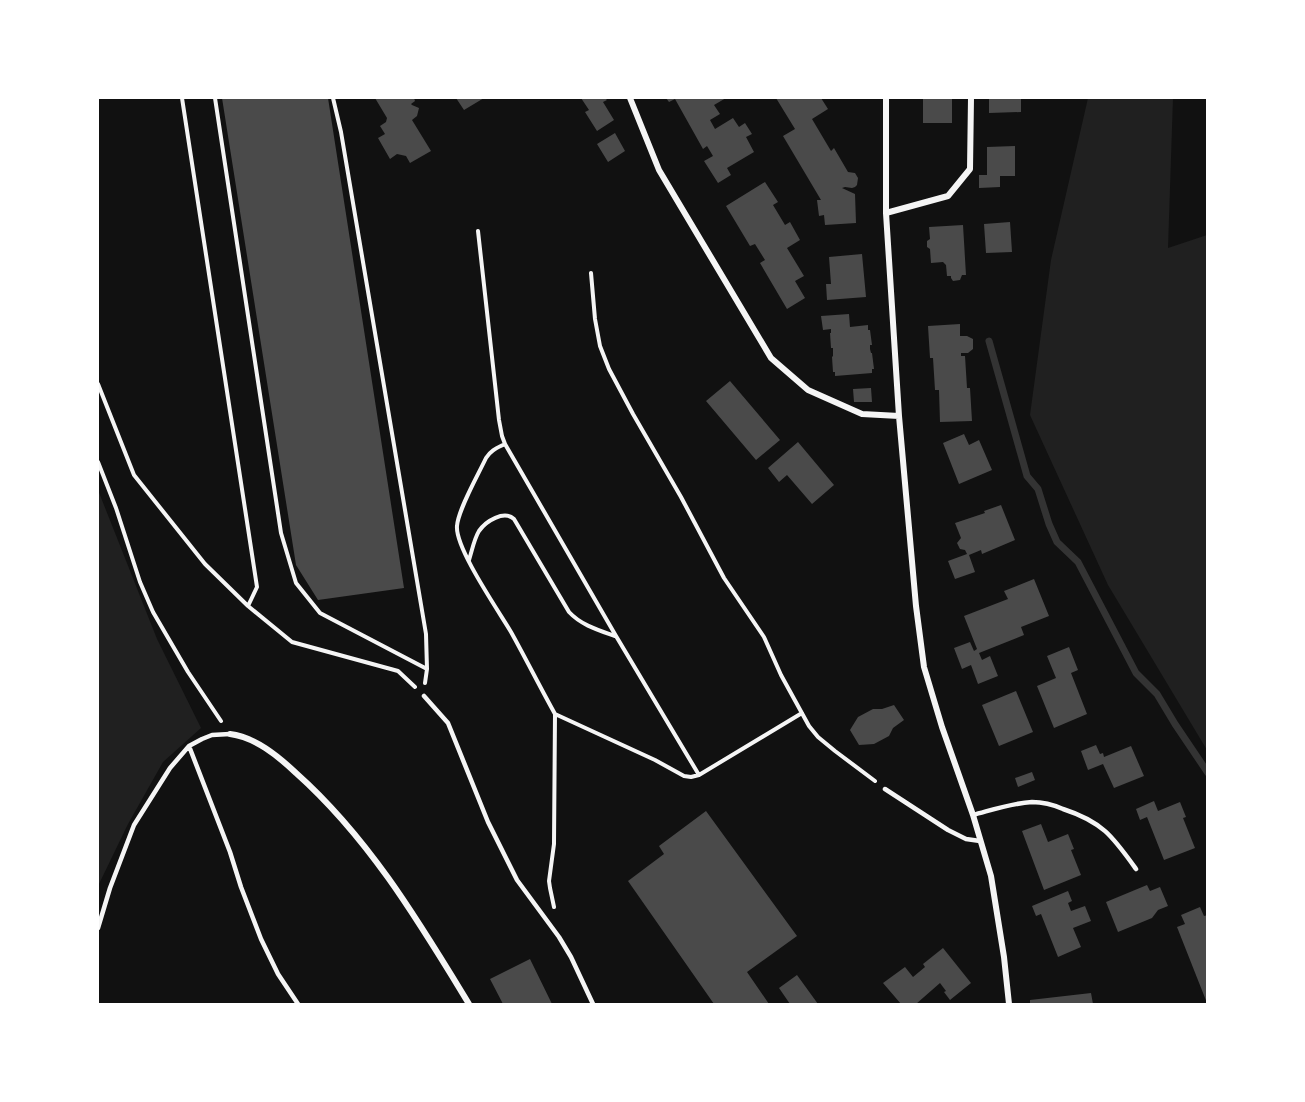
<svg xmlns="http://www.w3.org/2000/svg" width="1305" height="1102" viewBox="0 0 1305 1102" font-family="'PT Sans Narrow',sans-serif">
	<style>
		.green { fill: #202020 }
		.lines { fill: none; stroke-linecap: round; stroke-linejoin: round }
		.stream { stroke: #333; stroke-width: 7 }
		.building { fill: #4a4a4a }
		.path { stroke: #f5f5f5; stroke-width: 4 }
		.service { stroke: #f5f5f5; stroke-width: 4.5 }
		.minor { stroke: #f5f5f5; stroke-width: 6 }
	</style>
	<rect width="100%" height="100%" fill="#111"/>
	<!-- green -->
	<path class="green" d="M1088 98H1173L1168 248 1207 235V750L1108 585 1030 415 1051 260Z
		M98 490 157 639 201 728 163 762 128 824 98 886Z"/>
	<g class="lines">
		<!-- stream -->
		<path class="stream" d="M989 341 1027 476 1038 489 1049 524 1057 542 1078 562 1136 673 1157 694 1175 724 1208 773"/>
	</g>
	<!-- building -->
	<path class="building" d="M222 98H328L404 588 318 600 296 565Z
		M375 98H414L415 101 411 104 412 105 419 108 417 116 412 120 431 151 410 163 406 156 397 154 390 159 378 138 385 134 380 126 386 122 387 118Z
		M456 98H484L464 110Z
		M581 98H605L607 100 603 102 614 120 597 131 585 112 589 110Z
		M666 98H726L714 105 720 114 710 120 715 129 733 118 739 127 745 123 752 134 746 137 754 152 727 168 731 175 718 183 704 161 713 156 707 146 703 149 675 99 669 102Z
		M776 98H821L828 109 812 119 831 151 834 148 848 172 855 173 858 178 857 185 855 187 852 188 845 187 842 188 855 194 856 223 825 225 824 215 819 216 817 200H821L783 136 795 129Z
		M923 98H952V123H923Z
		M989 98H1021V112L989 113Z
		M615 133 625 151 608 162 597 144Z
		M1015 146V176H1000V187L979 188V175H987V147Z
		M765 182 778 202 773 205 785 225 790 222 800 240 787 248 804 276 795 281 805 298 787 309 760 263 765 260 755 244 750 246 726 206Z
		M1010 222 1012 252 986 253 984 224Z
		M963 225 966 275H962L960 280 953 281 951 278V276H947L946 265 943 262 931 263 930 249 927 247V241L930 239 929 227Z
		M862 254 866 297 827 300 826 284H831L829 257Z
		M849 314 850 327 868 325V330H870L872 345H870V349L871 353H872L874 369H872V373L835 376V372H833L832 357 833 356V348H831L830 333H831V329L823 330 821 316Z
		M960 324V336H967L973 339V349L968 353H961V356H965L967 388H970L972 421 940 422 939 390H935L933 358H930L928 326Z
		M730 381 780 440 756 460 706 401Z
		M871 388 872 402H854L853 389Z
		M964 434 969 445 979 440 992 470 959 484 943 443Z
		M798 442 834 485 812 504 787 475 779 482 768 468Z
		M1001 505 1015 540 982 554 981 550 969 555 975 572 955 579 948 561 967 554 965 550 960 549 957 543 961 538 955 523 985 513 984 511Z
		M1034 579 1049 616 1021 627 1024 635 979 653 982 660 990 656 998 676 978 684 971 665 962 669 954 648 970 642 974 651 977 649 964 616 1008 599 1004 591Z
		M1069 647 1078 670 1071 673 1087 714 1054 728 1037 686 1056 678 1047 656Z
		M1016 691 1033 732 999 746 982 705Z
		M894 705 904 720 893 728 889 736 874 744 859 745 850 730 858 717 873 709H882Z
		M1096 745 1100 754 1103 753 1104 757 1131 746 1144 776 1114 788 1103 764 1088 770 1081 751Z
		M1032 772 1035 780 1018 787 1015 778Z
		M1154 801 1158 811 1180 802 1186 817 1183 818 1195 848 1164 860 1147 817 1140 820 1136 809Z
		M706 811 797 936 747 972 769 1004H714L628 881 664 854 659 846Z
		M1041 824 1048 842 1068 834 1074 849 1071 850 1081 875 1044 890 1022 831Z
		M1147 885 1150 891 1160 887 1168 906 1158 910 1152 918 1118 932 1106 902Z
		M1068 891 1072 901 1068 903 1071 911 1085 906 1091 921 1073 928 1081 947 1058 957 1041 914 1036 916 1032 906Z
		M1200 907 1204 916 1208 915 1207 1003 1177 927 1185 924 1181 915Z
		M943 948 971 983 950 1000 944 992 946 991 940 983 916 1004H901L883 983 905 967 913 977 925 967 923 964Z
		M530 959 552 1004H503L490 979Z
		M797 975 818 1004H790L779 988Z
		M1091 993 1093 1004H1030V1000Z"/>
	<g class="lines">
		<!-- path -->
		<path class="path" d="M182 98 257 587 248 606
			M215 98 281 533 296 583 320 613 427 669
			M333 98 341 132 426 634 427 669 425 683
			M478 231 499 420 502 436 505 444
			M591 273 595 319 600 346 609 369 633 414 681 497 724 578 764 637 781 675 809 726 818 737 835 751 875 781
			M98 384 134 475 205 564 248 606 292 642 398 671 415 687
			M98 462 116 508 140 582 153 612 188 672 221 721
			M469 560C472 551 474 539 479 531 486 521 504 510 514 519L569 612C581 625 598 630 615 636
			M555 714C540 687 526 659 511 632 498 610 455 548 457 526 458 510 478 475 486 458 491 450 497 448 505 444L616 636 699 775
			M554 907 550 888 549 881 554 844 555 714 655 760 684 776 691 777 699 775 802 713"/>
		<!-- service -->
		<path class="service" d="M424 696 448 723 488 822 517 880 559 937 571 957 593 1004
			M189 746 230 852 241 887 261 939 278 974 298 1004
			M885 789 948 830 966 839 980 841
			M973 815C992 810 1012 803 1032 802 1042 802 1054 805 1063 809 1103 822 1113 837 1136 869
			M98 928 110 888 134 825 170 768 189 746 202 739 212 735 230 734"/>
		<!-- minor -->
		<path class="minor" d="M630 98 659 170 771 358 808 390 862 414 899 416
			M886 98V213L899 416 916 606 924 667 942 727 973 815 991 876 1004 957 1009 1004
			M886 213 948 196 970 169 971 98
			M230 734C255 737 278 756 296 773 369 838 419 922 469 1004"/>
	</g>
	<!-- border -->
	<rect width="1305" height="1102" fill="none" stroke="#ffffff" stroke-width="198"/>
</svg>
